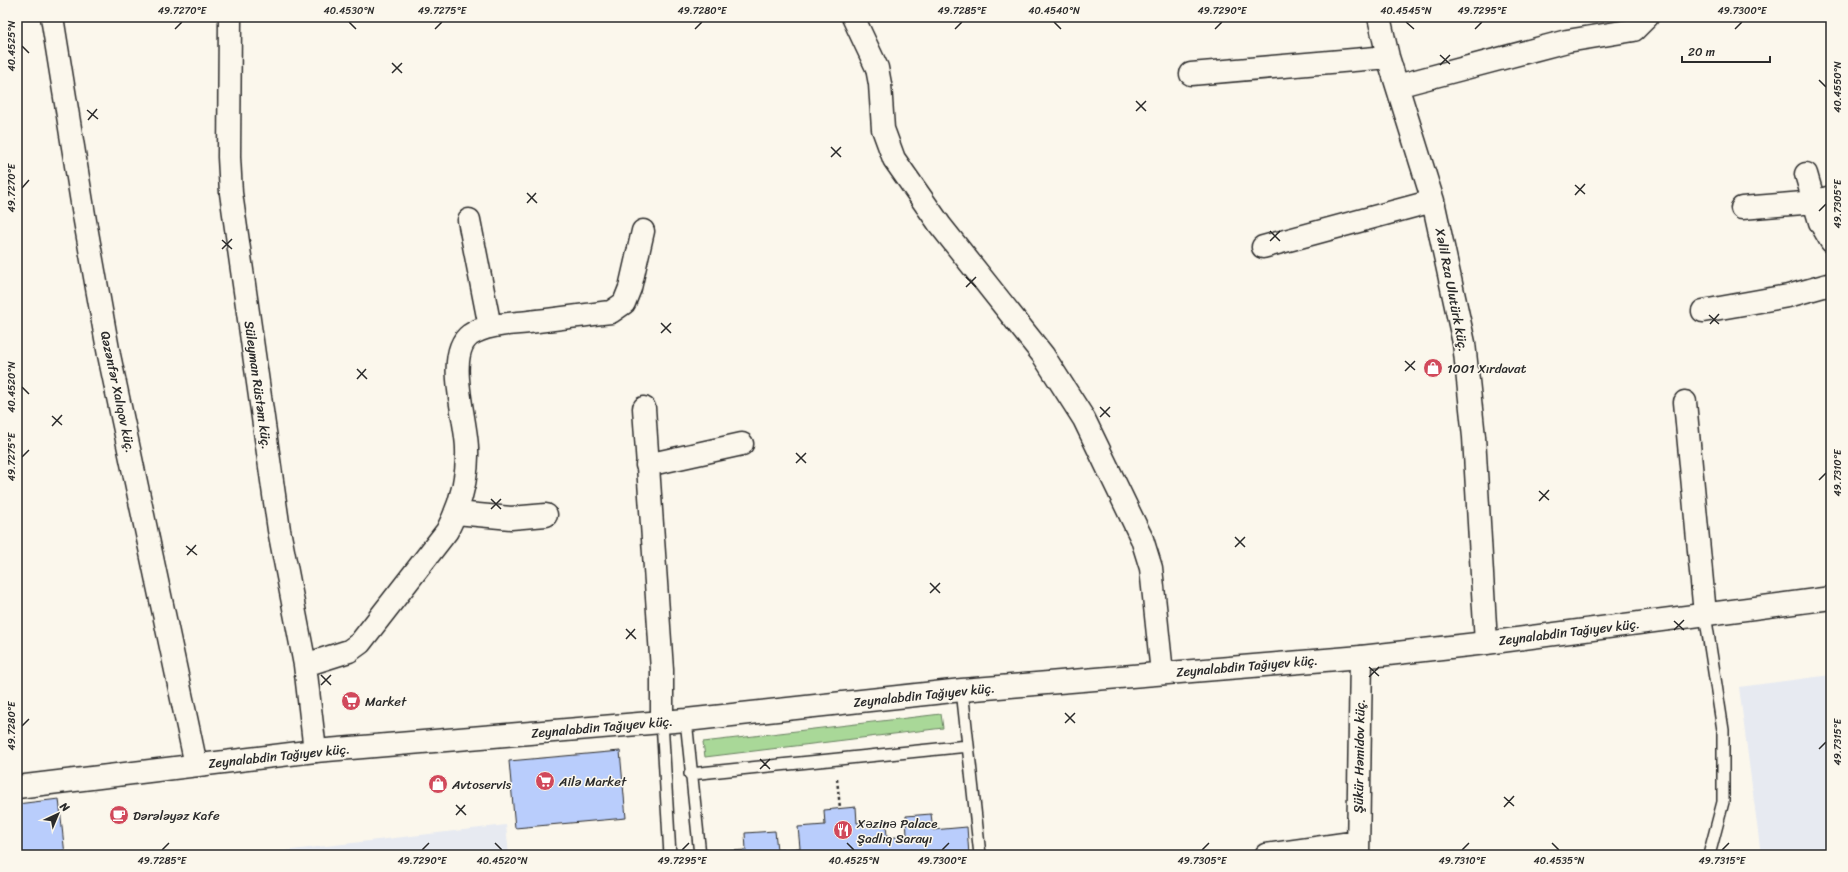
<svg xmlns="http://www.w3.org/2000/svg" width="1848" height="872" viewBox="0 0 1848 872" font-family="Sriracha,sans-serif">
	<style>
		.built { fill: #e7eaf1 }
		.green { fill: #a9d898; stroke: #6a8262 }
		.building { fill: #b9cdfc; stroke: #2b2b2b }
		.lines { fill: none; stroke-linecap: round; stroke-linejoin: round }
		.lane-casing { stroke: #2b2b2b; stroke-width: 14 }
		.street-casing { stroke: #2b2b2b; stroke-width: 25 }
		.secondary-casing { stroke: #2b2b2b; stroke-width: 25 }
		.path { stroke: #2b2b2b; stroke-width: 2.5; stroke-dasharray: 3 3; stroke-linecap: butt }
		.lane { stroke: #fbf7ec; stroke-width: 11 }
		.street { stroke: #fbf7ec; stroke-width: 22 }
		.secondary { stroke: #fbf7ec; stroke-width: 22 }
		.ticks { fill: none; stroke: #2b2b2b; stroke-width: 1.5 }
		.labels { text-anchor: middle; dominant-baseline: central; stroke-width: 3; stroke-linejoin: round; paint-order: stroke }
		.street-label { font-size: 13px; fill: #2b2b2b; stroke: #fbf7ec }
		.poi-label { font-size: 13px; fill: #2b2b2b; stroke: #fbf7ec; text-anchor: start }
		.neatline { fill: none; stroke: #2b2b2b; stroke-width: 1.5 }
		.ticks-label { font-size: 10px; text-anchor: middle; fill: #2b2b2b }
	</style>
	<rect width="100%" height="100%" fill="#fbf7ec"/>
	<filter id="ink" filterUnits="userSpaceOnUse"><feTurbulence type="fractalNoise" baseFrequency=".025" numOctaves="2"/><feDisplacementMap in="SourceGraphic" scale="8" xChannelSelector="R" yChannelSelector="G"/><feConvolveMatrix kernelMatrix="1 2 1 2 8 2 1 2 1" color-interpolation-filters="sRGB"/></filter>
	<g filter="url(#ink)">
		<!-- built -->
		<path class="built" d="M1831 675V855H1761L1739 687Z
			M506 825 509 855H248Z"/>
		<!-- green -->
		<path class="green" d="M941 714 943 728 705 757 703 742Z"/>
		<!-- building -->
		<path class="building" d="M620 751 626 818 515 828 509 761Z
			M59 799 65 855H17V804Z
			M856 807 857 823 886 821 887 838 907 836 906 816 931 814 933 830 967 827 969 855H715V852L746 850 745 833 775 831 777 850 800 848 798 827 825 825 824 810Z
			M500 853V855H483Z"/>
		<g class="lines">
			<defs>
				<path id="lane" d="M1705 614 1723 730V802L1709 855
					M962 690 980 855
					M686 720 700 855
					M662 721 670 855
					M690 774 968 746"/>
				<path id="street" d="M52 17 85 221 109 355 196 765
					M230 17 229 157 231 193 279 530 305 665 315 751
					M853 17 877 68 880 84 883 129 894 159 940 225 1043 355 1084 419 1142 539 1151 568 1162 673
					M1379 17 1388 57 1433 201 1464 343 1474 437 1486 643
					M1191 74 1388 57
					M1397 86 1567 41 1634 30 1647 17
					M1806 174 1820 222 1831 241
					M1742 208 1815 202 1831 197
					M469 220 490 327
					M1263 247 1433 201
					M1703 311 1788 296 1831 284
					M1685 402 1705 614
					M644 408 662 670V721
					M647 465 742 444
					M456 513 511 518 546 515
					M305 665 349 651 360 643 447 531C460 506 468 478 467 449 467 421 444 354 470 335 486 324 511 324 529 322 557 319 584 315 611 312L624 303 630 288 643 231
					M1266 855 1358 842
					M1358 855 1361 657"/>
				<path id="secondary" d="M17 787 315 751 686 720 962 690 1361 657 1486 643 1831 598"/>
			</defs>
			<!-- lane casing -->
			<use href="#lane" class="lane-casing"/>
			<!-- street casing -->
			<use href="#street" class="street-casing"/>
			<!-- secondary casing -->
			<use href="#secondary" class="secondary-casing"/>
			<!-- path -->
			<path class="path" d="M837 779 840 808"/>
			<!-- lane -->
			<use href="#lane" class="lane"/>
			<!-- street -->
			<use href="#street" class="street"/>
			<!-- secondary -->
			<use href="#secondary" class="secondary"/>
		</g>
	</g>
	<!-- ticks -->
	<path class="ticks" d="M349 22 356 29M1054 22 1061 29M1406 22 1414 29M175 29 182 22M435 29 442 22M695 29 702 22M955 29 962 22M1215 29 1222 22M1475 29 1482 22M1735 29 1742 22M22 46 29 53M1440 55 1450 64M392 63 402 73M1440 65 1450 55M392 73 402 63M1819 80 1826 87M1136 101 1146 111M87 110 98 119M1136 111 1146 101M88 120 97 109M831 147 841 157M831 157 841 147M1575 185 1585 194M22 188 29 180M527 193 537 203M1575 195 1585 184M527 203 536 193M1819 211 1826 204M1270 231 1280 241M222 240 232 249M1270 241 1280 231M222 249 232 239M966 277 976 287M966 287 976 277M1709 315 1719 324M661 323 671 333M1710 324 1719 314M661 333 671 323M1405 361 1415 370M357 369 367 379M1405 371 1415 361M357 379 366 369M22 387 29 394M1100 407 1110 417M52 416 62 425M1100 417 1110 407M52 426 62 415M796 453 806 463M22 457 29 450M796 463 806 453M1819 480 1826 473M1539 491 1549 500M491 499 501 509M1539 501 1549 490M491 509 501 499M1235 537 1245 547M186 546 197 555M1235 547 1245 537M187 555 196 545M930 583 940 593M930 593 940 583M1674 621 1684 630M626 629 636 639M1674 630 1684 620M626 639 635 629M1369 667 1379 676M321 675 331 685M1369 677 1379 667M321 685 331 675M1065 713 1075 723M1065 723 1075 713M22 726 29 719M1819 749 1826 742M760 759 770 769M760 769 770 759M1504 797 1514 806M456 805 466 815M1504 807 1514 796M456 815 465 805M495 843 502 850M847 843 854 850M1552 843 1559 850M162 850 169 843M422 850 429 843M682 850 689 843M942 850 949 843M1202 850 1209 843M1462 850 1469 843M1722 850 1729 843"/>
	<!-- icons -->
	<defs>
		<symbol id="shop-disc" viewBox="-11 -11 22 22"><circle r="9.5" fill="#d1495b" stroke="#fbf7ec"/><path d="M-5-2.5h2.3a2.7 3.5 0 0 1 5.4 0H5L5.5 6h-11ZM-1.5-2.5h3a1.5 2.3 0 0 0-3 0Z" fill="#fff"/></symbol>
		<symbol id="supermarket-disc" viewBox="-11 -11 22 22"><circle r="9.5" fill="#d1495b" stroke="#fbf7ec"/><path d="M-6-5.5h2.5l.6 2H6L4.5 2H-2.5L-4.4-4H-6ZM-1.5 3.2a1.3 1.3 0 1 0 .1 0ZM3 3.2a1.3 1.3 0 1 0 .1 0Z" fill="#fff"/></symbol>
		<symbol id="cafe-disc" viewBox="-11 -11 22 22"><circle r="9.5" fill="#d1495b" stroke="#fbf7ec"/><path d="M-5.5-4.5H6V0H3Q3 3.5 0 3.5H-2.5Q-5.5 3.5-5.5 0ZM3-3.2v2h1.7v-2ZM-6 4.5H4V6H-6Z" fill="#fff"/></symbol>
		<symbol id="restaurant-disc" viewBox="-11 -11 22 22"><circle r="9.5" fill="#d1495b" stroke="#fbf7ec"/><path d="M-5-6h1v4h1v-4h1v4h1v-4h1v5L-1.5 .5V6h-2V.5L-5-1ZM5-6V6H3V1.5H1.5Q1.5-4 5-6Z" fill="#fff"/></symbol>
	</defs>
	<g fill-rule="evenodd">
		<use href="#shop-disc" x="1422" y="357" width="22" height="22"/>
		<use href="#supermarket-disc" x="340" y="690" width="22" height="22"/>
		<use href="#supermarket-disc" x="534" y="770" width="22" height="22"/>
		<use href="#shop-disc" x="427" y="773" width="22" height="22"/>
		<use href="#cafe-disc" x="108" y="804" width="22" height="22"/>
		<use href="#restaurant-disc" x="832" y="819" width="22" height="22"/>
	</g>
	<g class="labels">
		<!-- street labels -->
		<g class="street-label">
			<text transform="translate(1452 290) rotate(79)">Xəlil Rza Ulutürk küç.</text>
			<text transform="translate(258 385) rotate(82)">Süleyman Rüstəm küç.</text>
			<text transform="translate(118 392) rotate(78)">Qəzənfər Xalıqov küç.</text>
			<text transform="translate(1569 632) rotate(-7)">Zeynalabdin Tağıyev küç.</text>
			<text transform="translate(1247 666) rotate(-5)">Zeynalabdin Tağıyev küç.</text>
			<text transform="translate(924 695) rotate(-6)">Zeynalabdin Tağıyev küç.</text>
			<text transform="translate(602 727) rotate(-5)">Zeynalabdin Tağıyev küç.</text>
			<text transform="translate(279 756) rotate(-6)">Zeynalabdin Tağıyev küç.</text>
			<text transform="translate(1359 756) rotate(-89)">Şükür Həmidov küç.</text>
		</g>
		<!-- poi labels -->
		<g class="poi-label">
			<text x="1447" y="368">1001 Xırdavat</text>
			<text x="365" y="701">Market</text>
			<text x="559" y="781">Ailə Market</text>
			<text x="452" y="784">Avtoservis</text>
			<text x="133" y="815">Dərələyəz Kafe</text>
			<text x="857" y="823">Xәzinә Palace<tspan x="857" dy="15">Şadlıq Sarayı</tspan></text>
		</g>
	</g>
	<!-- margin -->
	<rect width="1848" height="872" fill="none" stroke="#fbf7ec" stroke-width="44"/>
	<!-- north arrow -->
	<g transform="translate(58 814) rotate(44)" stroke="#fbf7ec" stroke-width="3" paint-order="stroke">
	<path d="M0-3L7 15L0 10L-7 15Z" fill="#2b2b2b"/>
	<text y="-6" font-size="11" font-weight="bold" text-anchor="middle" fill="#2b2b2b">N</text>
	</g>
	<!-- scale -->
	<path d="M1682 56v6h88v-6" fill="none" stroke="#2b2b2b" stroke-width="2"/>
	<text x="1688" y="56" font-size="12" fill="#2b2b2b" stroke="#fbf7ec" stroke-width="3" paint-order="stroke">20 m</text>
	<rect x="22" y="22" width="1804" height="828" class="neatline"/>
	<g class="ticks-label">
		<text x="182" y="14">49.7270°E</text>
		<text x="349" y="14">40.4530°N</text>
		<text x="442" y="14">49.7275°E</text>
		<text x="702" y="14">49.7280°E</text>
		<text x="962" y="14">49.7285°E</text>
		<text x="1054" y="14">40.4540°N</text>
		<text x="1222" y="14">49.7290°E</text>
		<text x="1406" y="14">40.4545°N</text>
		<text x="1482" y="14">49.7295°E</text>
		<text x="1742" y="14">49.7300°E</text>
		<text transform="translate(11 46) rotate(-90)" y="4">40.4525°N</text>
		<text transform="translate(1837 87) rotate(-90)" y="4">40.4550°N</text>
		<text transform="translate(11 188) rotate(-90)" y="4">49.7270°E</text>
		<text transform="translate(1837 204) rotate(-90)" y="4">49.7305°E</text>
		<text transform="translate(11 387) rotate(-90)" y="4">40.4520°N</text>
		<text transform="translate(11 457) rotate(-90)" y="4">49.7275°E</text>
		<text transform="translate(1837 473) rotate(-90)" y="4">49.7310°E</text>
		<text transform="translate(11 726) rotate(-90)" y="4">49.7280°E</text>
		<text transform="translate(1837 742) rotate(-90)" y="4">49.7315°E</text>
		<text x="162" y="864">49.7285°E</text>
		<text x="422" y="864">49.7290°E</text>
		<text x="502" y="864">40.4520°N</text>
		<text x="682" y="864">49.7295°E</text>
		<text x="854" y="864">40.4525°N</text>
		<text x="942" y="864">49.7300°E</text>
		<text x="1202" y="864">49.7305°E</text>
		<text x="1462" y="864">49.7310°E</text>
		<text x="1559" y="864">40.4535°N</text>
		<text x="1722" y="864">49.7315°E</text>
	</g>
</svg>
